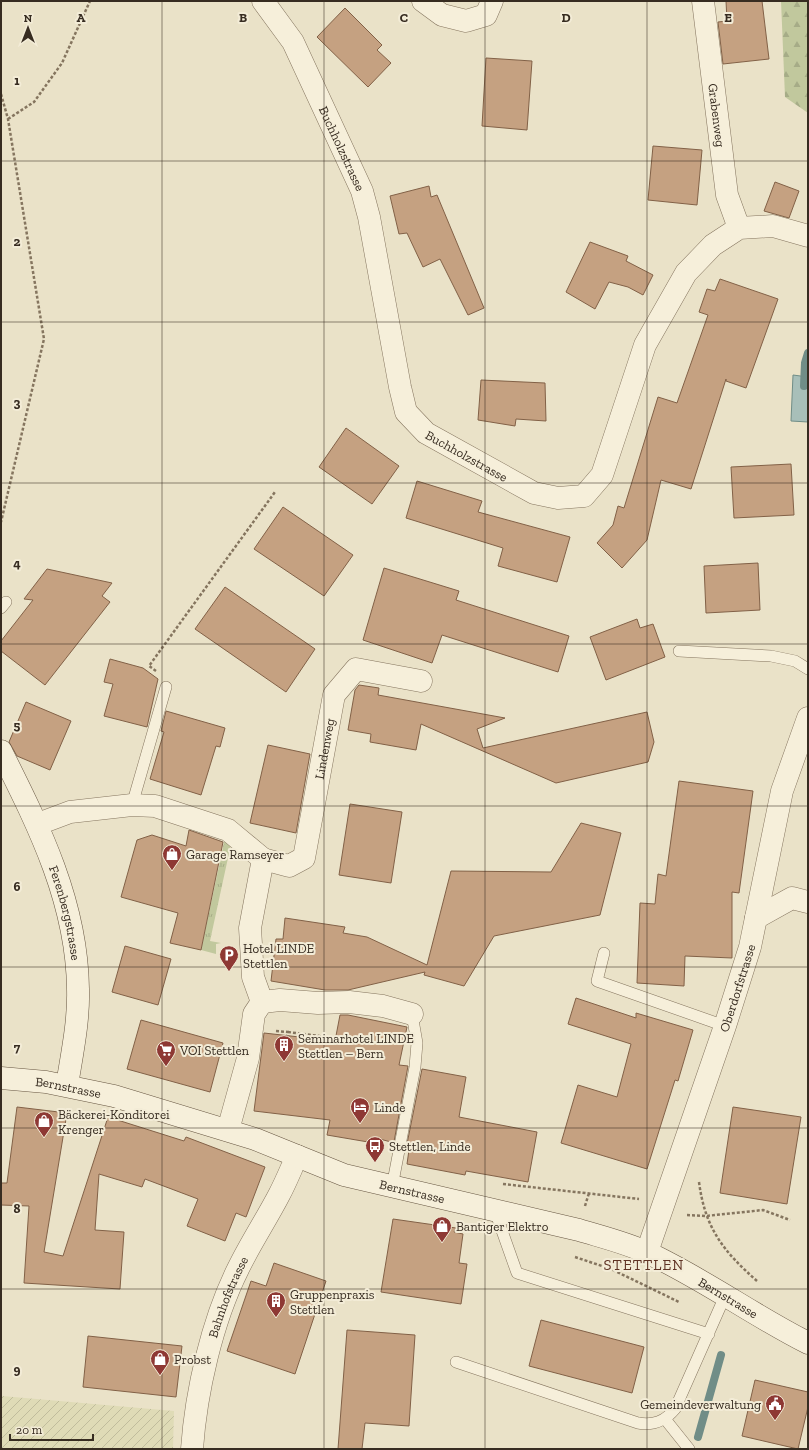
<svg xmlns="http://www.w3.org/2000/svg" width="809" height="1450" viewBox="0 0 809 1450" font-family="'Zilla Slab',serif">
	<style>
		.farmland { fill: url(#farmland-furrows) }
		.grass { fill: url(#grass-tufts) }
		.forest { fill: url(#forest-firs) }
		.water { fill: #a8bfb9; stroke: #708d87 }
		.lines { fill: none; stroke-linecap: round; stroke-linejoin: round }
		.stream { stroke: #708d87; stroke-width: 8 }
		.building { fill: #c5a181; stroke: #826147 }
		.lane-casing { stroke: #85755f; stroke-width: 12 }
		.street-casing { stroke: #85755f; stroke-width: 23 }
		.secondary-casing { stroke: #675642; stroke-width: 23 }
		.path { stroke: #85755f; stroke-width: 2.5; stroke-dasharray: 3 2; stroke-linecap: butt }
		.lane { stroke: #f6efda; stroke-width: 11 }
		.street { stroke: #f6efda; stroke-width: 22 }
		.secondary { stroke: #f6efda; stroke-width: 22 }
		.grid { fill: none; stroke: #372c21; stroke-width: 1; stroke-opacity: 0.55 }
		.labels { text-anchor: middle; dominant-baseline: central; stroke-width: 4; stroke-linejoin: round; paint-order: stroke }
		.street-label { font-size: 13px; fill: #372c21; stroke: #f3ecd7 }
		.poi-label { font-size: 13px; fill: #372c21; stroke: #f3ecd7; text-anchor: start }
		.quarter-label { font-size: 15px; letter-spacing: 1px; fill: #5f3324; stroke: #f3ecd7 }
		.grid-label { font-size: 13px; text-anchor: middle; font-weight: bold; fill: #372c21; stroke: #f3ecd7; stroke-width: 4; stroke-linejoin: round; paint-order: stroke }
	</style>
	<defs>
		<pattern id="farmland-furrows" width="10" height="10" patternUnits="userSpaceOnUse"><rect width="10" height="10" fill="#dfdbb6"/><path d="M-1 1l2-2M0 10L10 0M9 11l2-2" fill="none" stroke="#c0bc9c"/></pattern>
		<pattern id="grass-tufts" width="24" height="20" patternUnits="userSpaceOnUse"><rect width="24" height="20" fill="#c1c89d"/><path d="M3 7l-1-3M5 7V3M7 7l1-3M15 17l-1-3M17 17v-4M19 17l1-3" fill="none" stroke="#a6ac87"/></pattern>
		<pattern id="forest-firs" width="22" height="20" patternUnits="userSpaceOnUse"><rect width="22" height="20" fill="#c1c89d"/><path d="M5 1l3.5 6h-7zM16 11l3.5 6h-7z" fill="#a6ac87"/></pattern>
	</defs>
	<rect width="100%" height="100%" fill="#eae2c8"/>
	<!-- farmland -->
	<path class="farmland" d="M1 1363 2 1396 174 1411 173 1449H1Z"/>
	<!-- grass -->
	<path class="grass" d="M225 838 231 844 210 941 221 943 216 944V954L201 950Z"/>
	<!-- forest -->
	<path class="forest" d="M781 1H808V113L785 97Z"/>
	<!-- water -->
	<path class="water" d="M793 375 808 377V422L791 421Z"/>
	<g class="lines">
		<!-- stream -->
		<path class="stream" d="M804 386 805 363 808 353
			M698 1437 721 1355"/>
	</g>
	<!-- building -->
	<path class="building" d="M726 1H762L769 59 723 64 718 22 727 21Z
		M345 8 382 45 377 50 391 63 368 87 317 37Z
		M486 58 532 61 527 130 482 126Z
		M653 146 702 150 697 205 648 200Z
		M775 182 799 191 789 218 764 211Z
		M429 186 431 197 437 195 484 308 468 315 440 259 423 267 407 233 399 234 390 196Z
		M590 242 628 256 626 261 653 275 643 295 628 287 609 282 595 309 566 292Z
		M720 279 778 299 746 388 726 381V379L691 489 661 480 647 540 622 568 597 543 613 525 618 506 624 508 658 397 677 403 708 315 699 312 707 289 715 291Z
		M481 380 545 383 546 421 516 419 515 426 478 420Z
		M346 428 399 466 372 504 319 467Z
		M791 464 794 515 734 518 731 467Z
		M417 481 482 501 478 512 570 537 557 582 498 566 503 548 406 518Z
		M283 507 353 555 324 596 254 549Z
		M758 563 760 610 706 613 704 566Z
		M384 568 459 591 456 600 569 636 558 672 442 635 432 663 363 640Z
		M47 569 112 583 102 596 110 602 45 685 1 651V641L33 600 24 599Z
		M225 587 315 649 286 692 195 629Z
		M637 619 640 628 653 624 665 657 606 680 590 637Z
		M110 659 143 668 158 679 147 727 104 716 113 684 104 682Z
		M359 685 379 688 378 695 505 718 477 729 483 748 647 712 654 742 648 762 556 783 421 724 416 750 370 742 371 734 348 730 355 690Z
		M26 702 71 721 50 770 17 756 9 742Z
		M166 711 225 728 220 747 216 746 201 795 150 779 164 732 161 731Z
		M268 745 310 754 296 833 250 823Z
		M679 781 753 791 739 893 732 892V958L685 956 684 986 637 983 640 903 655 904 658 874 666 876Z
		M350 804 402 812 391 883 339 875Z
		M581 823 621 833 600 915 494 936 464 986 424 975 425 972 348 990H325L271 981 276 939H283L285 918 345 927 343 933 367 937 427 965 451 871 551 872Z
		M189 830 223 842 201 950 170 943 178 913 121 897 137 840 152 835 186 846Z
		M125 946 171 959 158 1005 112 992Z
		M576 998 636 1018V1013L693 1030 678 1081 675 1080 647 1169 561 1143 578 1085 617 1097 631 1044 568 1024Z
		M340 1015H348L407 1027 399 1065 408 1066 393 1147 390 1146 391 1142 376 1138 374 1143 327 1135 330 1120 254 1111 264 1033 335 1041Z
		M141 1020 223 1043 210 1092 127 1069Z
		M422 1069 466 1077 459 1117 537 1132 528 1182 466 1171 465 1175 407 1164 409 1150 406 1149Z
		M17 1107 67 1113 44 1252 63 1256 108 1117 184 1141 186 1137 265 1167 246 1217 236 1213 225 1241 187 1226 198 1199 145 1179 142 1187 99 1174 95 1230 124 1232 120 1289 24 1283 29 1206 1 1205V1183H7Z
		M733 1107 801 1117 787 1204 720 1193Z
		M393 1219 456 1228 454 1232 463 1234 459 1263 467 1264 461 1304 381 1292Z
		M274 1263 326 1281 295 1374 227 1351 251 1281 266 1286Z
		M541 1320 644 1347 632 1393 529 1366Z
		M347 1330 415 1335 409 1426 365 1423 362 1449H338Z
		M88 1336 182 1346 176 1397 83 1387Z
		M755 1380 808 1392V1407L798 1449 742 1436Z"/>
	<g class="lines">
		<defs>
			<path id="lane" d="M1 608 6 602
				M679 651 771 656 795 661 808 669
				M132 805 166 687
				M604 953 597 981 725 1026
				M392 1187 415 1067 417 1043 412 1014
				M495 1211 517 1273 709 1334
				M456 1362 638 1423C654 1426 665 1421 675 1409L725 1296
				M665 1419 689 1449"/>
			<g id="street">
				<path id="s1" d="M263 1 293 42 362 191 369 217 400 387 406 412 426 433 534 493 558 498 584 496 602 475 645 345 686 273 713 245 739 228 773 226 808 236"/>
				<path d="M423 1 442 15 466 21 486 15 492 1"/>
				<path id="s2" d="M703 1 727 195 739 228"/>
				<path d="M38 824 70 812 132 805 155 806 228 830 263 859 250 928 253 977 262 1002"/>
				<path id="s3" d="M263 859 289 866 304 858 334 695 356 669 421 681"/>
				<path d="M756 918 792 898 808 902"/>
				<path d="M262 1002 280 1000 318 1003 349 1002 383 1006 412 1014"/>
				<path d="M228 1130 248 1058 254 1014 262 1002"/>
				<path id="s4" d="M647 1252 725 1026 750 947 782 791 808 718"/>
				<path id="s5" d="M192 1449C196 1392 212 1321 238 1269 250 1244 266 1220 279 1195 286 1182 291 1169 297 1156"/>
			</g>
			<g id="secondary">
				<path id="s6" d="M1 751C39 827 77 902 78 989 79 1021 72 1054 67 1085"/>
				<path id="s7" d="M1 1078 46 1082 114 1096 255 1139 344 1175 579 1230C602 1237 627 1243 648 1253 704 1279 754 1316 808 1343"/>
			</g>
		</defs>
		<!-- lane casing -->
		<use href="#lane" class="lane-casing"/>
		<!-- street casing -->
		<use href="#street" class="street-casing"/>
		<!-- secondary casing -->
		<use href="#secondary" class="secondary-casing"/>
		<!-- path -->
		<path class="path" d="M1 94 8 119 44 339 1 522
			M8 119 34 102 62 63 90 1
			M156 671 149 666 275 492
			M276 1031 288 1032 287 1036
			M288 1032 319 1036 335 1041
			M699 1182C705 1228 723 1251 757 1281
			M503 1184 639 1199
			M585 1206 589 1193
			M687 1215 706 1216 763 1210 790 1220
			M575 1257 611 1269 679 1302"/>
		<!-- lane -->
		<use href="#lane" class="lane"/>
		<!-- street -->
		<use href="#street" class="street"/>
		<!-- secondary -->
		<use href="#secondary" class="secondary"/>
	</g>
	<!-- grid -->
	<path class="grid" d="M162 1V1449M324 1V1449M485 1V1449M647 1V1449M1 161H808M1 322H808M1 483H808M1 644H808M1 806H808M1 967H808M1 1128H808M1 1289H808"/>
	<!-- icons -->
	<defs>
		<symbol id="shop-pin" viewBox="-11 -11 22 30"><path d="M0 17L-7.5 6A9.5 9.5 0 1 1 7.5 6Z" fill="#8e3834" stroke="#f3ecd7"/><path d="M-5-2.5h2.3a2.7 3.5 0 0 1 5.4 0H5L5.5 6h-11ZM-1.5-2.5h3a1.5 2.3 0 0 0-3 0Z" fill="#fff"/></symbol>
		<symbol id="parking-pin" viewBox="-11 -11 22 30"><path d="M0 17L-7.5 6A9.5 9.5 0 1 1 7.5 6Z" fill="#8e3834" stroke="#f3ecd7"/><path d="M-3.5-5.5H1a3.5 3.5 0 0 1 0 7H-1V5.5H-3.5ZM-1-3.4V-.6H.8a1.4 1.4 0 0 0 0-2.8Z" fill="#fff"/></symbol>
		<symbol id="building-pin" viewBox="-11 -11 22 30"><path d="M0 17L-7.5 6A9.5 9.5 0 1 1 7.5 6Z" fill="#8e3834" stroke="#f3ecd7"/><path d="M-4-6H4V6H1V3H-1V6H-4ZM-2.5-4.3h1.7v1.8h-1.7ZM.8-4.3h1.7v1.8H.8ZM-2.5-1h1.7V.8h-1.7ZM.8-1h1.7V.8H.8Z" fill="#fff"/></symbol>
		<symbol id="supermarket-pin" viewBox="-11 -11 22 30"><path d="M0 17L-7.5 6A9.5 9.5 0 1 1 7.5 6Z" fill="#8e3834" stroke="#f3ecd7"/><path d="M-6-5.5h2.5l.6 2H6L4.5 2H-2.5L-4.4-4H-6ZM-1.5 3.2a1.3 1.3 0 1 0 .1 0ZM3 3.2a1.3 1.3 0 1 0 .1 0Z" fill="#fff"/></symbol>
		<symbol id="hotel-pin" viewBox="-11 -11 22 30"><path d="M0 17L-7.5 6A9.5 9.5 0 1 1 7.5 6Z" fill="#8e3834" stroke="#f3ecd7"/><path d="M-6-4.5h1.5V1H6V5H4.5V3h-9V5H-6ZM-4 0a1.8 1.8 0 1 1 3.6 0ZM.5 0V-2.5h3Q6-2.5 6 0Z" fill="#fff"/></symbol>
		<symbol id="bus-pin" viewBox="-11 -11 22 30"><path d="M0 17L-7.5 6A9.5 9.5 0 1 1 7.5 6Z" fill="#8e3834" stroke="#f3ecd7"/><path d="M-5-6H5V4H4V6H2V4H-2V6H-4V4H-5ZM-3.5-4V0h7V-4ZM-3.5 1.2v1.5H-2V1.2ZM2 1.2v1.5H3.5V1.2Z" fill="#fff"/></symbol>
		<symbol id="civic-pin" viewBox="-11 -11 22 30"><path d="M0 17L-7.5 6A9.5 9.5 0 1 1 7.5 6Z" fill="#8e3834" stroke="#f3ecd7"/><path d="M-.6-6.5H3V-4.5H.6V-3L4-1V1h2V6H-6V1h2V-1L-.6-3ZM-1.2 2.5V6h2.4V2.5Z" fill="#fff"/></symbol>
	</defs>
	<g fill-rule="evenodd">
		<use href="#shop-pin" x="161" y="843" width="22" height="30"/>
		<use href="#parking-pin" x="218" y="944" width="22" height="30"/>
		<use href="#building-pin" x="273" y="1034" width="22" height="30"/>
		<use href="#supermarket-pin" x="155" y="1039" width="22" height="30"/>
		<use href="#hotel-pin" x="349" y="1096" width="22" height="30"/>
		<use href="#shop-pin" x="33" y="1110" width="22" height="30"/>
		<use href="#bus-pin" x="364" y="1135" width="22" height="30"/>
		<use href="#shop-pin" x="431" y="1215" width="22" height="30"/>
		<use href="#building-pin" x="265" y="1290" width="22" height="30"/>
		<use href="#shop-pin" x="149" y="1348" width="22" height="30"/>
		<use href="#civic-pin" x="764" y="1393" width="22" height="30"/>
	</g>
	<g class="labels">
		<!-- street labels -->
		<g class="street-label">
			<text stroke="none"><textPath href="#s2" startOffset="115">Grabenweg</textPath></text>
			<text stroke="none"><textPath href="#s1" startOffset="168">Buchholzstrasse</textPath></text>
			<text stroke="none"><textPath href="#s1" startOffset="516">Buchholzstrasse</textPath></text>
			<text stroke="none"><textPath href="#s3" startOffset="155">Lindenweg</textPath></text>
			<text stroke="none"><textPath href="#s6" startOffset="175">Ferenbergstrasse</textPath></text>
			<text stroke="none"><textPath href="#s4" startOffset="279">Oberdorfstrasse</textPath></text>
			<text stroke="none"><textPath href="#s7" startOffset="68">Bernstrasse</textPath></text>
			<text stroke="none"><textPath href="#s7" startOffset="428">Bernstrasse</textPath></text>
			<text stroke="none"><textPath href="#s5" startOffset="157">Bahnhofstrasse</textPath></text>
			<text stroke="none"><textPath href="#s7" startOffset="764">Bernstrasse</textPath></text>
		</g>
		<!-- poi labels -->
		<g class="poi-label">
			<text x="186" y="854">Garage Ramseyer</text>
			<text x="243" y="948">Hotel LINDE<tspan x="243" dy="15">Stettlen</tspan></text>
			<text x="298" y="1038">Seminarhotel LINDE<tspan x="298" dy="15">Stettlen – Bern</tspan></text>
			<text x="180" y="1050">VOI Stettlen</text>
			<text x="374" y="1107">Linde</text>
			<text x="58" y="1114">Bäckerei-Konditorei<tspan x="58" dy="15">Krenger</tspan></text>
			<text x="389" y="1146">Stettlen, Linde</text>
			<text x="456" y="1226">Bantiger Elektro</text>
			<text x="290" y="1294">Gruppenpraxis<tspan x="290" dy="15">Stettlen</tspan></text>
			<text x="174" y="1359">Probst</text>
			<text x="761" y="1404" text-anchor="end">Gemeindeverwaltung</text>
		</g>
		<!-- quarter labels -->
		<g class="quarter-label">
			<text x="644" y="1265">STETTLEN</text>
		</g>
	</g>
	<g class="grid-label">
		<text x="81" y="22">A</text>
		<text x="243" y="22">B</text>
		<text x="404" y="22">C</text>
		<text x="566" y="22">D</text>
		<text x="728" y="22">E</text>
		<text x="17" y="85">1</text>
		<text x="17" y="246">2</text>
		<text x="17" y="407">3</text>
		<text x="17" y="568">4</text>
		<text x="17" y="730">5</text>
		<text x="17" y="891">6</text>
		<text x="17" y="1052">7</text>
		<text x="17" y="1213">8</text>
		<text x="17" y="1374">9</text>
	</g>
	<!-- border -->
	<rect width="809" height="1450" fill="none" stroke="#372c21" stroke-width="4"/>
	<!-- north arrow -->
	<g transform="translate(28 28)" stroke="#f3ecd7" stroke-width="3" paint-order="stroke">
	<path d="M0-3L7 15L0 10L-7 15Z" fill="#372c21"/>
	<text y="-6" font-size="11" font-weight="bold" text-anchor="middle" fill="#372c21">N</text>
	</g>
	<!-- scale -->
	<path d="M10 1434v6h83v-6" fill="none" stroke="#372c21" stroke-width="2"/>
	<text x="16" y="1434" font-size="12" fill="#372c21" stroke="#f3ecd7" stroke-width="3" paint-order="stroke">20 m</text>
</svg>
